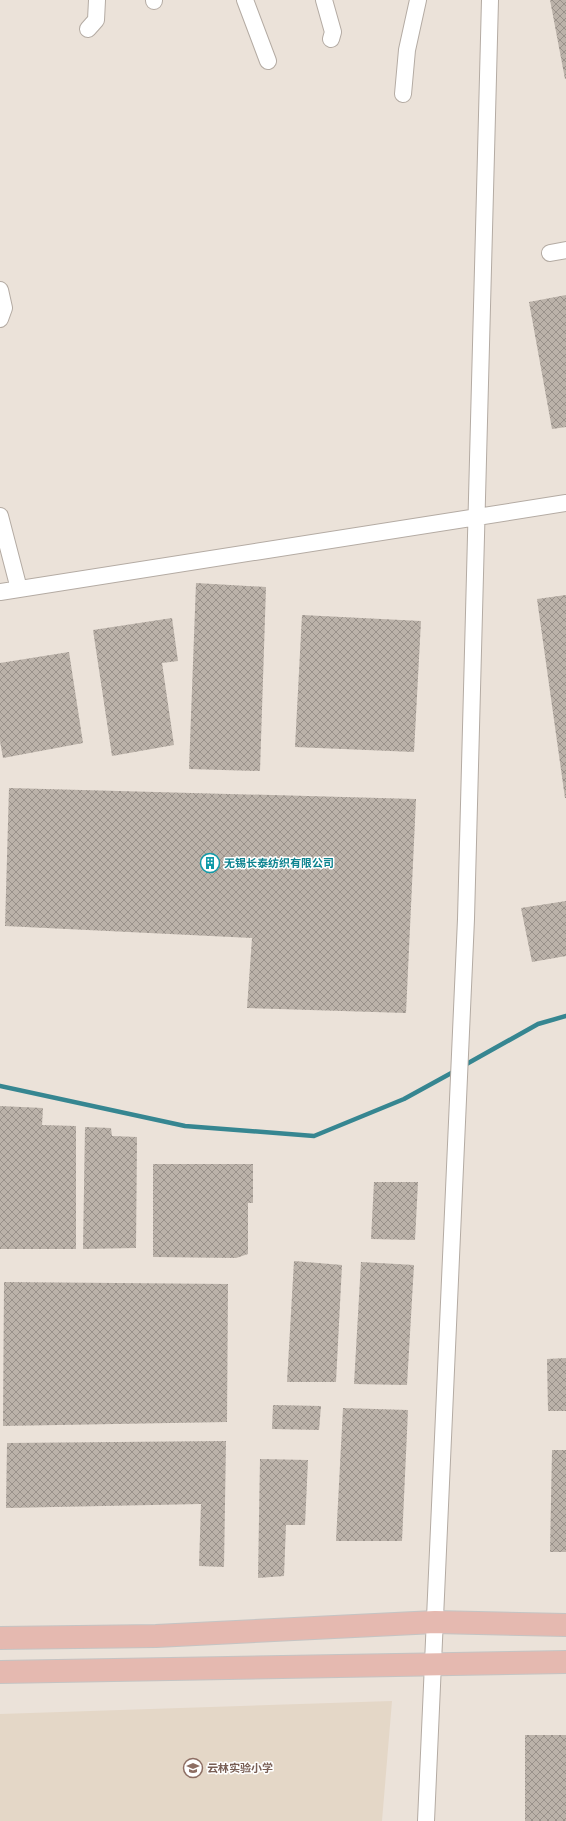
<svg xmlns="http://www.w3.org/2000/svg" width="566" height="1821" viewBox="0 0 566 1821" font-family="Figtree,'Noto Sans SC',sans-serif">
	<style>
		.built { fill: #e4d7c7 }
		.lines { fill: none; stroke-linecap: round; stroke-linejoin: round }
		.stream { stroke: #368691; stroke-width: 4.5 }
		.building { fill: url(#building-cross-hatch) }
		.street-casing { stroke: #b4aba3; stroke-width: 18 }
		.primary-casing { stroke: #c5c4c3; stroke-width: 24 }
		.street { stroke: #fff; stroke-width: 16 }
		.primary { stroke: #e5b9b0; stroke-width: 22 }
		.labels { text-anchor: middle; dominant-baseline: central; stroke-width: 3; stroke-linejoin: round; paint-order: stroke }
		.culture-label { font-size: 11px; font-weight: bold; fill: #0d838f; stroke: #fff; text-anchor: start }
		.education-label { font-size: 11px; font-weight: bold; fill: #785e54; stroke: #fff; text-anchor: start }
	</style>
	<defs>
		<pattern id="building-cross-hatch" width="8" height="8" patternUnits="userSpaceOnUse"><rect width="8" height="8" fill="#bbb2a9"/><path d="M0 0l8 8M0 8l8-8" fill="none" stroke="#99918a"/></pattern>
	</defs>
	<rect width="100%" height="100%" fill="#ebe2d9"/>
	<!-- built -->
	<path class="built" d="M392 1701 382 1821H0V1714Z"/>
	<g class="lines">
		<!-- stream -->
		<path class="stream" d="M463 1066 538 1024 566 1016
			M0 1086 185 1126 314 1136 404 1099 455 1071"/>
	</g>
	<!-- building -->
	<path class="building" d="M550 0H566V79H565Z
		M566 295V427L552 429 529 302Z
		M196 583 266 587 260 771 189 769Z
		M566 595V798H565L537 599Z
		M302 615 421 621 414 752 295 747Z
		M172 618 178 661 162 663 174 745 112 756 93 630Z
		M69 652 83 743 3 758 0 741V663Z
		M9 788 416 799 406 1013 247 1008 252 938 5 926Z
		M566 901V956L532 962 521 908Z
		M0 1106 43 1108 42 1125 76 1126V1249H0Z
		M85 1127 111 1128 112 1136 137 1137 136 1248 83 1249Z
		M153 1164H253V1203H248V1254L236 1258 153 1257Z
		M374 1182H418L415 1240 371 1239Z
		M294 1261 342 1265 336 1382H287Z
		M361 1262 414 1265 407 1385 354 1384Z
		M4 1282 228 1284 227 1422 3 1426Z
		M566 1358V1411H548L547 1359Z
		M273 1405 321 1406 319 1430 272 1429Z
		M343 1408 408 1410 402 1541H336Z
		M226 1441 224 1567 199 1566 201 1504 6 1508 7 1443Z
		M552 1450H566V1552H550Z
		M260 1459 308 1460 305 1525H286L284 1576 258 1578Z
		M525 1735H566V1821H525Z"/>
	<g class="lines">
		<defs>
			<path id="street" d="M154 0V1
				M245 0 268 61
				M324 0 333 32 331 39
				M88 29 96 20 97 0
				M403 94 407 50 418 0
				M550 253 566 250
				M0 290 4 308 0 319
				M0 516 19 589
				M0 592 566 503
				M426 1821 466 919 490 0"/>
			<path id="primary" d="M0 1638 156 1636 435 1622 566 1625
				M0 1672 566 1662"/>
		</defs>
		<!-- street casing -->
		<use href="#street" class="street-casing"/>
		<!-- primary casing -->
		<use href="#primary" class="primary-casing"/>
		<!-- street -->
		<use href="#street" class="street"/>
		<!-- primary -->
		<use href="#primary" class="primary"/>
	</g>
	<!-- icons -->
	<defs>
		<symbol id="building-ring" viewBox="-11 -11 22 22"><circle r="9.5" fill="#fff" stroke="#0f9aa8" stroke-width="1.5"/><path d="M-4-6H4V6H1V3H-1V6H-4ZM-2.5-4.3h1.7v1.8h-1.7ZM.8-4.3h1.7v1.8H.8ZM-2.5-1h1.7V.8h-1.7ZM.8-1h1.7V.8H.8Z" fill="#0f9aa8"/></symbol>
		<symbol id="school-ring" viewBox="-11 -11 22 22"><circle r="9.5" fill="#fff" stroke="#8d6e63" stroke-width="1.5"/><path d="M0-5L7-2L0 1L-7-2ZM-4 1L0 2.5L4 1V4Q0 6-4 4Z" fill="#8d6e63"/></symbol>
	</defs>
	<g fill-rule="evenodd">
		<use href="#building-ring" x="199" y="852" width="22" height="22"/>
		<use href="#school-ring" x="182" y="1757" width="22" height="22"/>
	</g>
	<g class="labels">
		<!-- culture labels -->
		<g class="culture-label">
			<text x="224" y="863">无锡长泰纺织有限公司</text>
		</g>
		<!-- education labels -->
		<g class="education-label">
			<text x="207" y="1768">云林实验小学</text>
		</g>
	</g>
</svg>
